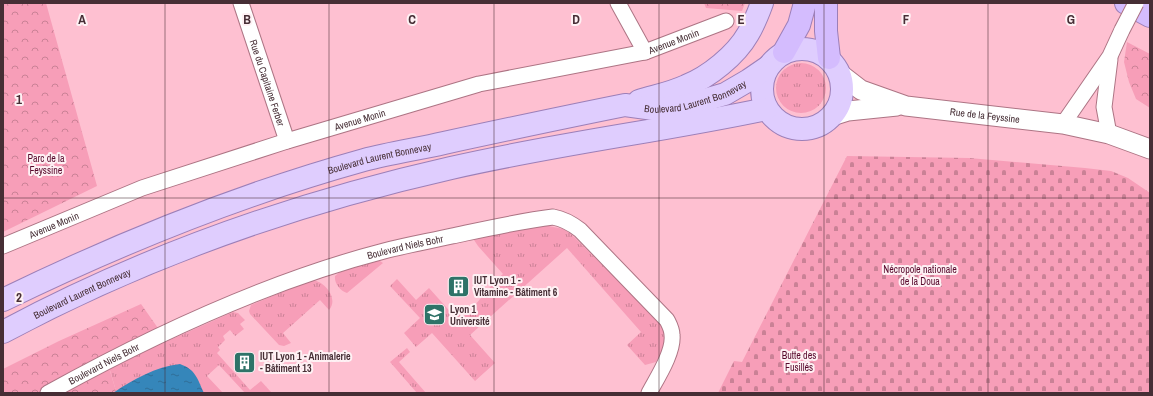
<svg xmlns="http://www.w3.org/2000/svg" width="1153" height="396" viewBox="0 0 1153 396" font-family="'Archivo Narrow',sans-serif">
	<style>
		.grass { fill: url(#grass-tufts) }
		.forest { fill: url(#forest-crowns) }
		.cemetery { fill: url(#cemetery-stones) }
		.water { fill: url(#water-ripples) }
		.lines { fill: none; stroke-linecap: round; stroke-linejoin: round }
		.minor-casing { stroke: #ad7484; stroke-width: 17 }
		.tertiary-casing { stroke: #ad7484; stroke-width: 21 }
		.primary-casing { stroke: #9c7fb8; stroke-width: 24 }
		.trunk-casing { stroke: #9c7fb8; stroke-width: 24 }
		.minor { stroke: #fff; stroke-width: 15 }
		.tertiary { stroke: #fff; stroke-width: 19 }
		.primary { stroke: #dfcdfe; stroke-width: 22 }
		.trunk { stroke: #d4bcfe; stroke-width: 22 }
		.minor-bridge-casing { stroke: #ad7484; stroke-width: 17; stroke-linecap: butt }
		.minor-bridge { stroke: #fff; stroke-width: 15 }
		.grid { fill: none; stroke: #462e35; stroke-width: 1; stroke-opacity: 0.55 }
		.labels { text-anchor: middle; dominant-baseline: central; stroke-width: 4; stroke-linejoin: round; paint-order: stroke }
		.street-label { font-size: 10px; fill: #462e35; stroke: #fef1f4 }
		.park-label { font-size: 10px; fill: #58092c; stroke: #fef1f4 }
		.poi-label { font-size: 10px; font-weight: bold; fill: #462e35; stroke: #fef1f4; text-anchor: start }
		.grid-label { font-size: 13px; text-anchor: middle; font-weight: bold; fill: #462e35; stroke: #fef1f4; stroke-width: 4; stroke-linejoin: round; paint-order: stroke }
	</style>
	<defs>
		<pattern id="grass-tufts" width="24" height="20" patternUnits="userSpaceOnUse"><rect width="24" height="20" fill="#f79eb8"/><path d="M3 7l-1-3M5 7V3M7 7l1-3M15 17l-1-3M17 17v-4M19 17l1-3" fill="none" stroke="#ca8196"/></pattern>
		<pattern id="forest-crowns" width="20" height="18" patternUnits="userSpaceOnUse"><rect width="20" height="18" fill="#f79eb8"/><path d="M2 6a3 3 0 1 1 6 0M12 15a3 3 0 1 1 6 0" fill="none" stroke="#ca8196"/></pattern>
		<pattern id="cemetery-stones" width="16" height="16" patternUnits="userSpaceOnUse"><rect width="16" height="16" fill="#f79eb8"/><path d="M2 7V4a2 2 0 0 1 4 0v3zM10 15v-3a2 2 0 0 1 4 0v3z" fill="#ca8196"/></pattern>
		<pattern id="water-ripples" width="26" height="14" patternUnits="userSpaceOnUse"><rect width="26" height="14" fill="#3586ba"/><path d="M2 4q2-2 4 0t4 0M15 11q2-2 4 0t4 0" fill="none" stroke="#2f6e98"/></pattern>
	</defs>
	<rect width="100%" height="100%" fill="#fec0d1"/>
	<!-- grass -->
	<path class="grass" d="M776 88a25 25 0 1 1 50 0a25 25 0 1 1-50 0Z
		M544 225 563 229 571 234 660 322C668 341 665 345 656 362L645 365 627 345 641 332 567 248 470 335 495 363 475 381 432 333 416 347 404 333 420 318 390 286 397 279 416 300 429 288 455 317 475 305 497 279 503 274 478 246 472 237Z
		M376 261H380L383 263 347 293C340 291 334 283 335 276L340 272Z
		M312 280C325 281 339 299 329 310L320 300 283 333 291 343 284 346 279 345 250 314 249 311 251 305Z
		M233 312 238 313 245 320 240 324 244 329 235 336 230 330 223 336 225 340 218 347 220 350 217 353 250 390 261 381 271 392 270 393H245L219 365 207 376 223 393H128L116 391 109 367Z
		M407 348 410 352 399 362 426 393H417L390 362Z"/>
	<!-- forest -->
	<path class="forest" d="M3 3H46L97 186 3 232Z
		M704 3H745L742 11 706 8Z
		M1127 42 1150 54V108L1136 99 1129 82 1124 62Z
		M141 304 160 331 106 358 116 391 113 393H3V369L59 341Z"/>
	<!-- cemetery -->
	<path class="cemetery" d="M847 156 969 158 1085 168 1111 171 1128 178 1150 193V393H718L734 361 742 362Z"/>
	<!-- water -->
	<path class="water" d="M180 364C196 370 197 378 204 393H113C134 379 155 367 180 364Z"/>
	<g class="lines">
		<defs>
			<g id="minor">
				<path id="s1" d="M241 3 287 141"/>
				<path d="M618 3 645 52"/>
				<path d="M1063 124 1110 56 1122 30"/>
				<path d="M1109 134 1104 107 1110 59"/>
				<path id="s2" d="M3 246 142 188 287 141 479 84 645 52 726 21"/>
				<path id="s3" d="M48 393C153 335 268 281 384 251 407 245 430 241 452 236 485 229 520 221 553 217 564 219 571 223 580 230L667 320C669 324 672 329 672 335 674 352 657 378 649 393"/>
			</g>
			<g id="tertiary">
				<path id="s4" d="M839 73 861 90 906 106 1063 124 1109 134 1150 149"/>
				<path d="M832 116 848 111 897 106"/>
			</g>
			<g id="primary">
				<circle cx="802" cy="89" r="40"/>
				<path d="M639 101C655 96 671 93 686 86 709 77 736 55 748 34 754 24 758 14 762 3"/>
				<path id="s5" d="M3 300C120 243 238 195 364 160 390 153 418 149 444 143 504 130 565 117 625 105L654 109 681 107 725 94 749 80 768 67"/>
				<path id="s6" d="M3 332C143 257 296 203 451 168 555 144 662 131 766 109"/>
			</g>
			<path id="trunk" d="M826 3V31L829 58
				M1126 3 1150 16
				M784 52 799 25 805 3"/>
		</defs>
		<!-- minor casing -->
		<use href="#minor" class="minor-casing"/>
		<!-- tertiary casing -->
		<use href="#tertiary" class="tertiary-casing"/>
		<!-- primary casing -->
		<use href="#primary" class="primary-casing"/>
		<!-- trunk casing -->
		<use href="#trunk" class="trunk-casing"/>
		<!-- minor -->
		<use href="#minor" class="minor"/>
		<!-- tertiary -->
		<use href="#tertiary" class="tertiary"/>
		<!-- primary -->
		<use href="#primary" class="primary"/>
		<!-- trunk -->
		<use href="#trunk" class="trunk"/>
		<defs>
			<path id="minor-bridge" d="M1122 30 1136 3"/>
		</defs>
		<!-- minor-bridge casing -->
		<use href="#minor-bridge" class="minor-bridge-casing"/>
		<!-- minor-bridge -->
		<use href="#minor-bridge" class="minor-bridge"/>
	</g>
	<!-- grid -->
	<path class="grid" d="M165 3V393M329 3V393M494 3V393M659 3V393M824 3V393M988 3V393M3 198H1150"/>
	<!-- icons -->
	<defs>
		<symbol id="building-square" viewBox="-11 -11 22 22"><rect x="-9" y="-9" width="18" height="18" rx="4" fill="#2e7368" stroke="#fef1f4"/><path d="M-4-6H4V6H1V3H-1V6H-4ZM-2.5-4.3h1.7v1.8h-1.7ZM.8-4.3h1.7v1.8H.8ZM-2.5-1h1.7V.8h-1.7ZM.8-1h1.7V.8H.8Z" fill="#fff"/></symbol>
		<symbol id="university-square" viewBox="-11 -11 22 22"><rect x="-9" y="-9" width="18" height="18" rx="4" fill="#2e7368" stroke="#fef1f4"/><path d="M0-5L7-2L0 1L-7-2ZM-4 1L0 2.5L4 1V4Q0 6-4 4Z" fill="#fff"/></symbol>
	</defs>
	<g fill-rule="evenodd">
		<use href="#building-square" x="446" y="274" width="25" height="25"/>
		<use href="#university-square" x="422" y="302" width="25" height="25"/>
		<use href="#building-square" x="232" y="350" width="25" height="25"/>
	</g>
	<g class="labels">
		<!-- street labels -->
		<g class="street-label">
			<text stroke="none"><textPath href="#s2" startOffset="703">Avenue Monin</textPath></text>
			<text stroke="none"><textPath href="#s1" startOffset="84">Rue du Capitaine Ferber</textPath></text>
			<text stroke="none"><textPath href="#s5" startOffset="727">Boulevard Laurent Bonnevay</textPath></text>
			<text stroke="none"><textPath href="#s4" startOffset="155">Rue de la Feyssine</textPath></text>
			<text stroke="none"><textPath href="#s2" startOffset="379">Avenue Monin</textPath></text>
			<text stroke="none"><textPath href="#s5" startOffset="403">Boulevard Laurent Bonnevay</textPath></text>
			<text stroke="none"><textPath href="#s2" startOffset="55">Avenue Monin</textPath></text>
			<text stroke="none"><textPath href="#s3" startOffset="387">Boulevard Niels Bohr</textPath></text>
			<text stroke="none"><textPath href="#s6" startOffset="88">Boulevard Laurent Bonnevay</textPath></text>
			<text stroke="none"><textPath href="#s3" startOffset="63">Boulevard Niels Bohr</textPath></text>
		</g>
		<!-- park labels -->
		<g class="park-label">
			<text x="46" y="158">Parc de la<tspan x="46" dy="12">Feyssine</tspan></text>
			<text x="920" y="269">Nécropole nationale<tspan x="920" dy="12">de la Doua</tspan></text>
			<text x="799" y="355">Butte des<tspan x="799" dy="12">Fusillés</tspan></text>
		</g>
		<!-- poi labels -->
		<g class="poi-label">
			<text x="474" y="280">IUT Lyon 1 -<tspan x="474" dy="12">Vitamine - Bâtiment 6</tspan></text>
			<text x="450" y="309">Lyon 1<tspan x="450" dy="12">Université</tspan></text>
			<text x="260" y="356">IUT Lyon 1 - Animalerie<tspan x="260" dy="12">- Bâtiment 13</tspan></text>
		</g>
	</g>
	<g class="grid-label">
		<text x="82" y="24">A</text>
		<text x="247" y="24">B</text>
		<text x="412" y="24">C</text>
		<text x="576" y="24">D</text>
		<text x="741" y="24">E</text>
		<text x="906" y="24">F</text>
		<text x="1071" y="24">G</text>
		<text x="19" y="104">1</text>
		<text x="19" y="302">2</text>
	</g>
	<!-- border -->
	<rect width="1153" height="396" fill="none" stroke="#462e35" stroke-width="8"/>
</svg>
